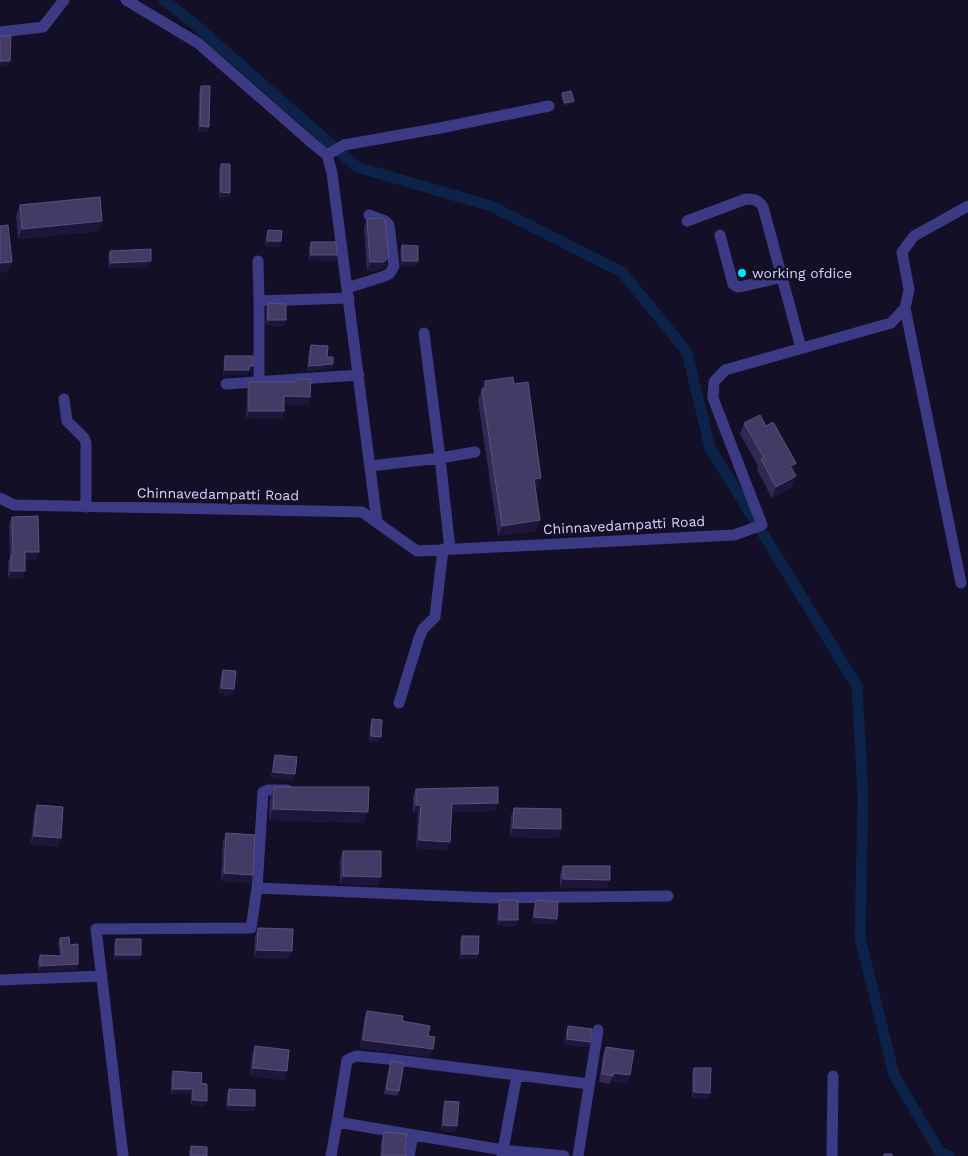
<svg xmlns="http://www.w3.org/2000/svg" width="968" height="1156" viewBox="0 0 968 1156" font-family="'Work Sans',sans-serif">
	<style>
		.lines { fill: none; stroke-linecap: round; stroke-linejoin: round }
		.canal { stroke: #0c2248; stroke-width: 11 }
		.minor { stroke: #3d3a85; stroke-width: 11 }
		.wall { fill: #312854 }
		.shaded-wall { fill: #1d163a }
		.building { fill: #433a66; stroke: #5a527e }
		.poi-dot { fill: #00e5ff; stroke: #130f26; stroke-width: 2 }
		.labels { text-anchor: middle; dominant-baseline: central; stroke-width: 5; stroke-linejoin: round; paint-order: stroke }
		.poi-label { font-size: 14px; fill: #d9d4ff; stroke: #130f26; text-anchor: start }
		.street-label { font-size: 14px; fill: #d9d4ff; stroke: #130f26 }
	</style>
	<rect width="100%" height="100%" fill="#130f26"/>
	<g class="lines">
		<!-- canal -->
		<path class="canal" d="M164 0 192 22 357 167 491 206 622 272 687 352 710 448 857 686 863 795 860 938 894 1075 939 1151 949 1156"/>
		<!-- minor -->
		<path class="minor" d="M126 0 198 43 311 142 327 155 332 173 377 522
			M0 32 43 27 64 0
			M327 155 344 145 440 128 549 106
			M687 221 746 199C754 199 759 200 763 207L801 348
			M720 235 733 284 738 287 744 286 782 277
			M258 261 259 301
			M347 288 385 276 390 273 394 266 389 225 385 221 369 215
			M905 308 961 583
			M424 333 440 458 475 452
			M259 382V301L349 298
			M226 384 359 375
			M64 399 67 421 84 438 86 443V507
			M370 466 440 458 450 549
			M0 498 14 505 362 512 417 551 734 535 762 525 713 398 714 382 725 370 891 323 905 308 909 290 902 252 914 236 968 206
			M399 703 419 638 423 629 435 617 443 549
			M257 888 263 792 268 790H287
			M0 980 102 976
			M517 1075 589 1084
			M123 1156 96 929 251 928 257 888 493 898 668 896
			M331 1156 337 1122
			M409 1156 413 1136
			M502 1156 503 1150 337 1122 347 1060 356 1056 388 1059 517 1075 503 1150 564 1156
			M578 1156 598 1030
			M832 1156 833 1076"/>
	</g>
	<!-- wall -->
	<path class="wall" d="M201 86 207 132H198L199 91Z
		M562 93 573 103 564 106 561 95Z
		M221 164 230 193 228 198H219V170Z
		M20 205 98 231 18 239 16 216Z
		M367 219 386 264 384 268 380 270 367 271 364 227Z
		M268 230 281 241 279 247H265L266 236Z
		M311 242 337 255 335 261 309 260V247Z
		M402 245 418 261 416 266H401L400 251Z
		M110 251 149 267 109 268 108 256Z
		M268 303 286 320 284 326 266 325V309Z
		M311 345 327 357 331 369 307 371 309 350Z
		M225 356 252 371H249L247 375H223L224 361Z
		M296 379 310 397 308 405 284 404V411L282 419 246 418 247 390 249 382H296Z
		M485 381 514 384 541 478 537 489H535L536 531 498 536 478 400Z
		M744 423 766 426 796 463 793 471 792 487 772 498 757 470 758 466 740 434Z
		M12 517 39 552 36 560H25L22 579H8V562L10 558 9 524Z
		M223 670 234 689 232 695 219 694 221 675Z
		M372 719 379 742H369L370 725Z
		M275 755 293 780 271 778 273 761Z
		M274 787 364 823 269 820 270 798Z
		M416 789 495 811 451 812 447 850 416 848 418 813H413V797Z
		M37 805 58 847 31 844 34 813Z
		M514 808 561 829 558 838 510 837 511 816Z
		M226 833 253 875 250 883 221 881 223 841Z
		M343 851 378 885 340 884V859Z
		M563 866 607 888H560V874Z
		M500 900 518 920 516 926 497 925 498 905Z
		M536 900 557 919 555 924 532 923 534 905Z
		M258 928 289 959 254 958 255 936Z
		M462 936 478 954 476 959H460V942Z
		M60 938 70 945 78 964 76 970 38 971V961L40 955 60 956 58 943Z
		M116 939 141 955 139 960H114V944Z
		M367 1011 402 1021 428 1036 430 1057 360 1048 364 1019Z
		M568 1026 590 1042 588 1047 565 1045 566 1032Z
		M255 1046 284 1080 250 1076 252 1054Z
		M606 1047 627 1083 611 1081 610 1084 599 1082 603 1055Z
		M391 1061 399 1091 397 1096 384 1094 389 1067Z
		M694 1068 710 1093 708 1098H692V1073Z
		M173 1071 201 1083 205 1106 191 1105V1094H171V1076Z
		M229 1089 255 1106 253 1111 226 1110 227 1094Z
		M445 1101 455 1132 441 1131 443 1106Z
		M384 1132 405 1147 406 1156H380L381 1140Z
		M191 1146 207 1156H189V1151Z"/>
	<!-- shaded-wall -->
	<path class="shaded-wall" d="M0 61H10L8 66H0Z
		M574 101 573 103 564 106 565 103Z
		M200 126 209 127 207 132H198Z
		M221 192 230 193 228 198H219Z
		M102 221 98 231 18 239 22 229Z
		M267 241H281L279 247H265Z
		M311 255H337L335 261 309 260Z
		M389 256 384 268 380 270 367 271 370 262Z
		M151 261 149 267 109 268 111 263Z
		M403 261H418L416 266H401Z
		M12 262 8 272 0 273V263Z
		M268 320H286L284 326 266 325Z
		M333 364 331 369 307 371 309 366Z
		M249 366H253L252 371H249L247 375H223L225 370Z
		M284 396 310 397 308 405 282 404Z
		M249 411H284L282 419 246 418Z
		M796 463 792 473 790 466Z
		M796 476 792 487 772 498 776 487Z
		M541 478 537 489 530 490 534 479Z
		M540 520 536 531 498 536 502 526Z
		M25 552H39L36 560H22Z
		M11 571H25L22 579H8Z
		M221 688 234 689 232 695 219 694Z
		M371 736 381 737 379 742H369Z
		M273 772 295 774 293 780 271 778Z
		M498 803 495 811 449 812 452 804Z
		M416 805H421L418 813H413Z
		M273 809 368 812 364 823 269 820Z
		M513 828 561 829 558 838 510 837Z
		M34 836 61 838 58 847 31 844Z
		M419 840 450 842 447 850 416 848Z
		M224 873 253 875 250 883 221 881Z
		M343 876 381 877 378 885 340 884Z
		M563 879 610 880 607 888H560Z
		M534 917 557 919 555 924 532 923Z
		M499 920H518L516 926 497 925Z
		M257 950 292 951 289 959 254 958Z
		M462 954H478L476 959H460Z
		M116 955H141L139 960H114Z
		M78 964 76 970 38 971 40 966Z
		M567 1039 590 1042 588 1047 565 1045Z
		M363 1040 433 1049 430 1057 360 1048Z
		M253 1068 287 1071 284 1080 250 1076Z
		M613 1073 630 1075 627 1083 611 1081Z
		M173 1089H193L191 1094H171Z
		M694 1092 710 1093 708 1098H692Z
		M193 1100 207 1101 205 1106 191 1105Z
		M228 1105 255 1106 253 1111 226 1110Z
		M443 1125 457 1126 455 1132 441 1131Z"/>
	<!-- building -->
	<path class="building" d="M0 36H11L10 61H0Z
		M201 86H210L209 127 200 126Z
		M571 91 574 101 565 103 562 93Z
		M221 164H230V193L221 192Z
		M100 197 102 221 22 229 20 205Z
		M382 218 385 220 389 256 387 259 383 262H370L367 219Z
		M8 225 12 262 0 263V226Z
		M268 230 282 231 281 241H267Z
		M311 242H336L337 255H311Z
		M402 245 418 246V261H403Z
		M151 249V261L111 263 110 251Z
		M268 303 286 304V320H268Z
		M311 345 328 346 327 357H333V364L309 366Z
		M225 356H253V366H249V370H225Z
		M513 377 514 384 528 382 541 478 534 479 540 520 502 526 482 389 486 388 485 381Z
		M296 379H311L310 397 284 396V411H249V382H296Z
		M760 415 766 426 773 422 796 463 790 466 796 476 776 487 761 459 764 458 744 423Z
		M38 516 39 552H25V571H11V555H13L12 517Z
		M223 670 236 671 234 689 221 688Z
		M372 719 382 720 381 737 371 736Z
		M275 755 297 757 295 774 273 772Z
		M274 787H369L368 812 273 809Z
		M498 787V803L452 804 450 842 419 840 421 805H416V789Z
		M37 805 63 807 61 838 34 836Z
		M514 808 561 809V829L513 828Z
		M226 833 255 835 253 875 224 873Z
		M343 851H381V877L343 876Z
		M563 866H610V880L563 879Z
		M500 900H518V920H499Z
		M536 900 558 902 557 919 534 917Z
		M258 928 293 929 292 951 257 950Z
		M462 936H479L478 954H462Z
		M69 937 70 945 78 944V964L40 966V955L62 956 60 938Z
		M116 939H141V955H116Z
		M367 1011 403 1016 402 1021 430 1026 428 1036 435 1037 433 1049 363 1040Z
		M568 1026 592 1029 590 1042 567 1039Z
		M255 1046 289 1050 287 1071 253 1068Z
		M606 1047 634 1051 630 1075 613 1073V1076L602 1074Z
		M391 1061 404 1063 399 1091 386 1089Z
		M694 1068H711L710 1093 694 1092Z
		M173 1071 202 1073 201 1083 207 1084V1101L193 1100V1089H173Z
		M229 1089 255 1090V1106L228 1105Z
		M445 1101 459 1102 457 1126 443 1125Z
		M384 1132 407 1134 405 1147 406 1152V1156H382Z
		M191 1146 207 1147V1156H191Z
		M884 1154H892V1156H884Z"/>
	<!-- markers -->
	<circle class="poi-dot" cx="742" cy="273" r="5"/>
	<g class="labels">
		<!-- poi labels -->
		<g class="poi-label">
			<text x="752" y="273">working ofdice</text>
		</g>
		<!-- street labels -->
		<g class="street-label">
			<text transform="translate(218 494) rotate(1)">Chinnavedampatti Road</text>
			<text transform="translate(624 525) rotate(-3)">Chinnavedampatti Road</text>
		</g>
	</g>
</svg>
